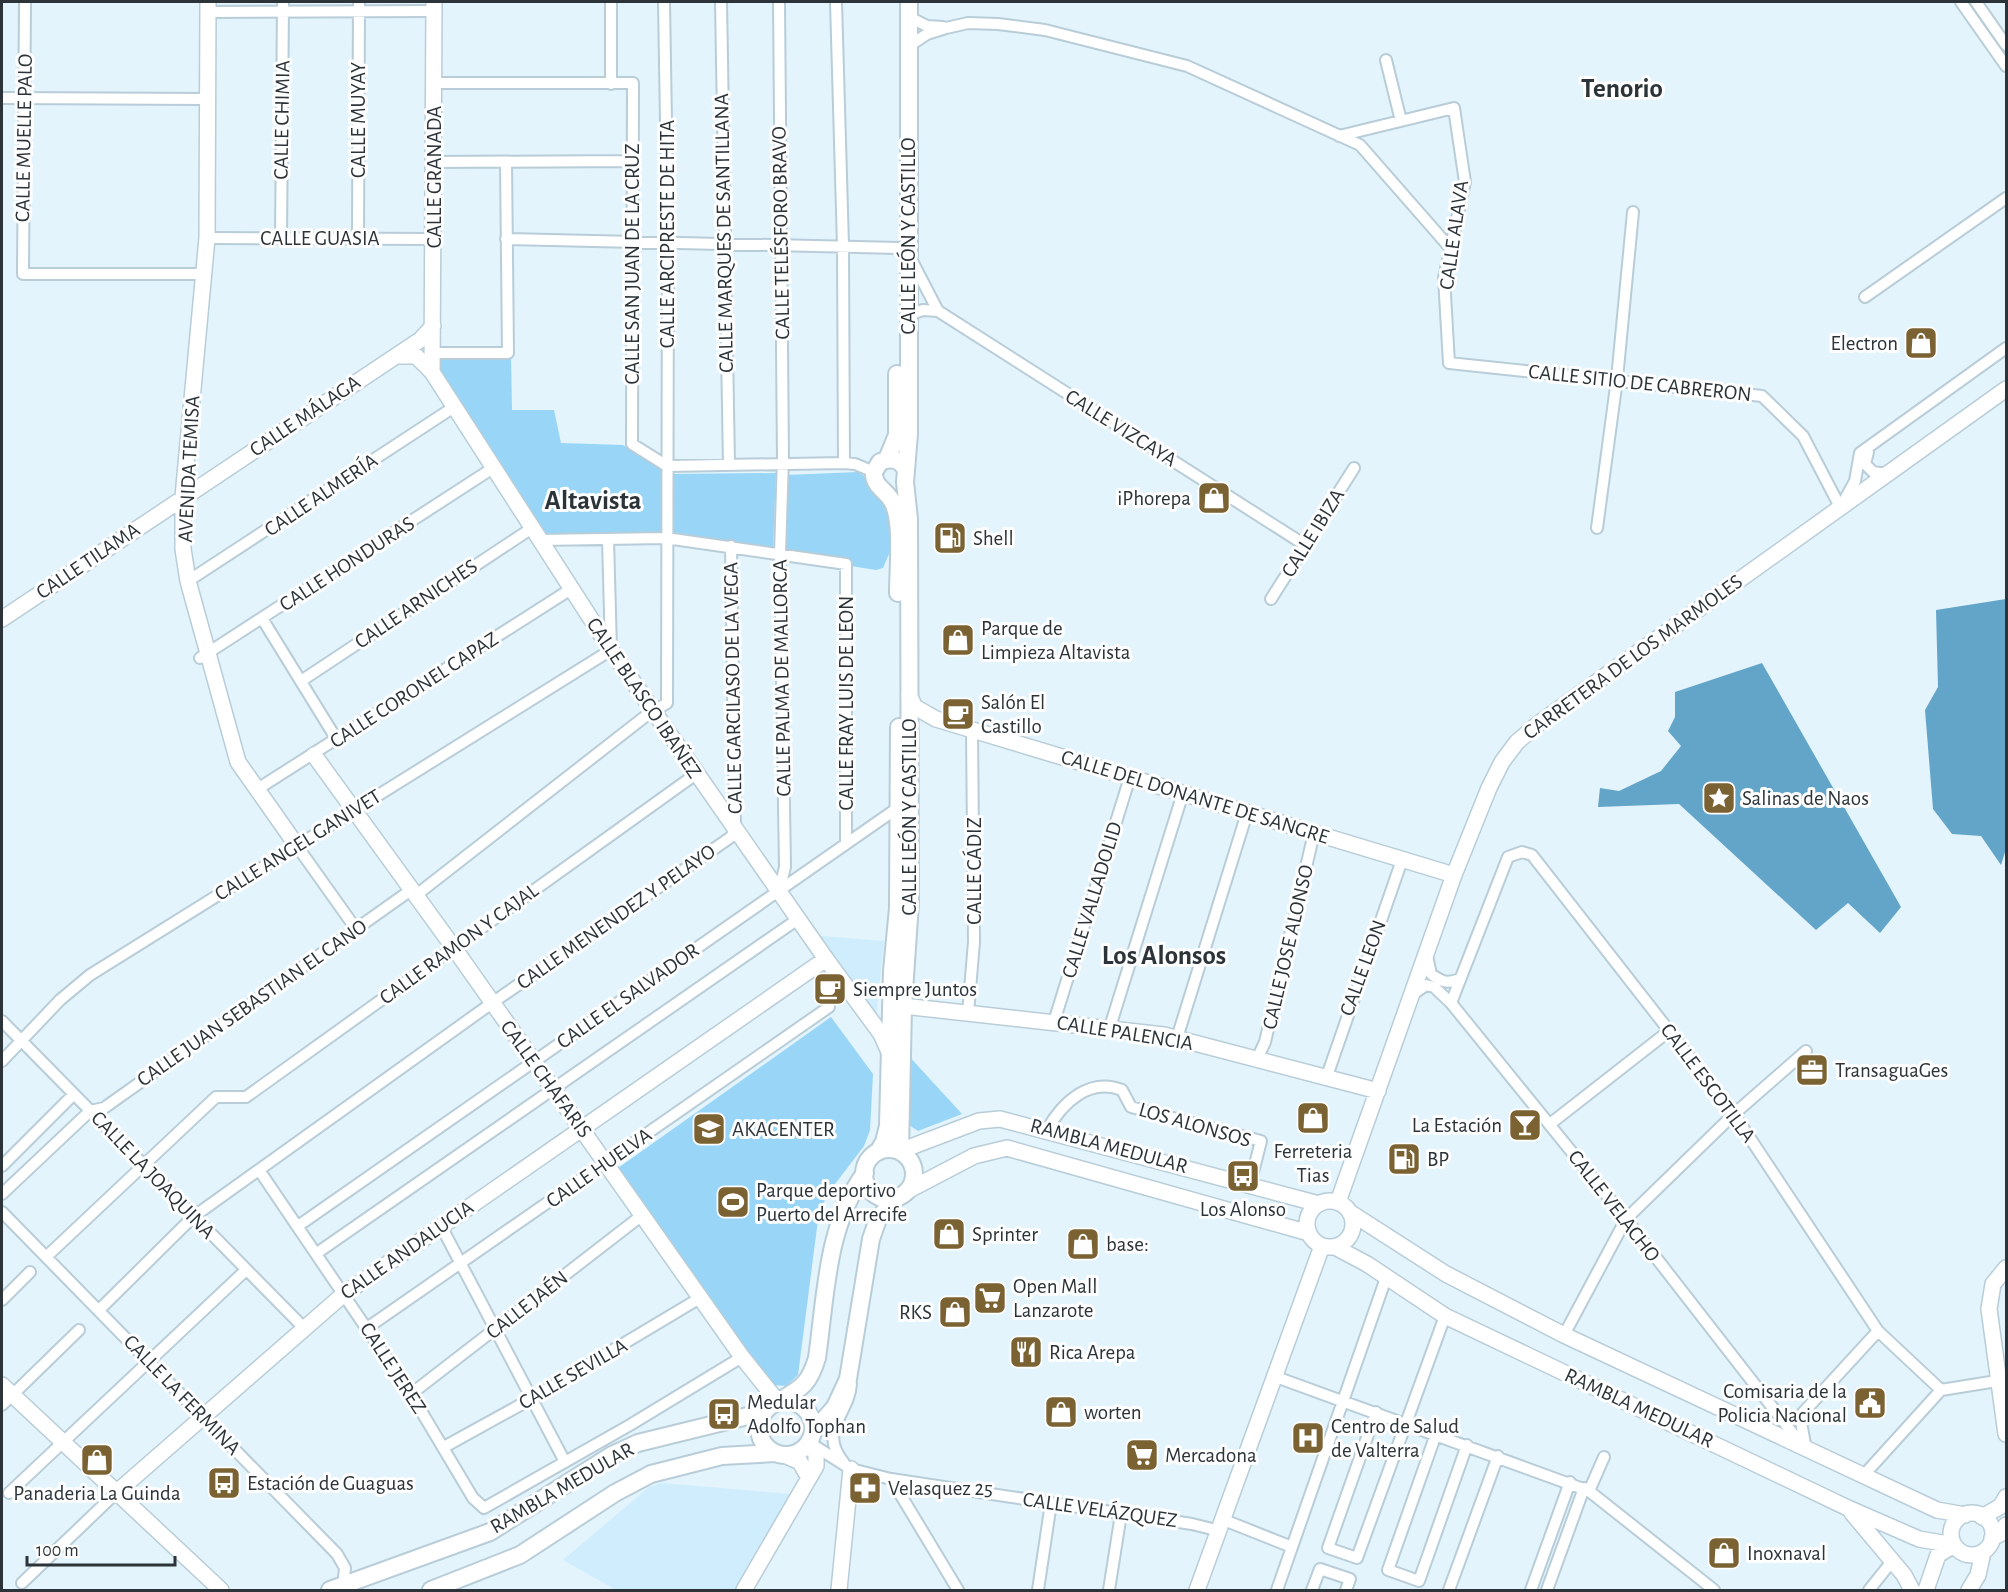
<svg xmlns="http://www.w3.org/2000/svg" width="2008" height="1592" viewBox="0 0 2008 1592" font-family="'Alegreya Sans',sans-serif">
	<style>
		.built { fill: #d0edfd }
		.green { fill: #98d5f6 }
		.water { fill: #63a5c8 }
		.lines { fill: none; stroke-linecap: round; stroke-linejoin: round }
		.street-casing { stroke: #b8cdd8; stroke-width: 14 }
		.secondary-casing { stroke: #b8cdd8; stroke-width: 18 }
		.primary-casing { stroke: #b8cdd8; stroke-width: 20 }
		.street { stroke: #fff; stroke-width: 10 }
		.secondary { stroke: #fff; stroke-width: 15 }
		.primary { stroke: #fff; stroke-width: 16 }
		.labels { text-anchor: middle; dominant-baseline: central; stroke-width: 6; stroke-linejoin: round; paint-order: stroke }
		.street-label { font-size: 21px; fill: #2c3439; stroke: #fefefe }
		.poi-label { font-size: 21px; fill: #2c3439; stroke: #fefefe; text-anchor: start }
		.district-label { font-size: 27px; font-weight: bold; fill: #2c3439; stroke: #fefefe }
	</style>
	<rect width="100%" height="100%" fill="#e3f4fd"/>
	<!-- built -->
	<path class="built" d="M822 936 884 941 876 1017 821 939Z
		M662 1483 791 1494 734 1590H616L563 1560 649 1487Z"/>
	<!-- green -->
	<path class="green" d="M436 356H511L512 410H554L561 443 623 445 661 468V535H545L436 367Z
		M858 472 864 476 872 492 888 508 892 547 883 568 876 570 851 566 850 558 784 549 786 475Z
		M776 473 773 549 670 535 671 474Z
		M831 1017 873 1074 870 1130 864 1146 829 1192 819 1212 798 1375 786 1386 772 1385 618 1168Z
		M907 1054 962 1114 918 1131 906 1123Z"/>
	<!-- water -->
	<path class="water" d="M2006 599V849L2001 865 1981 836 1952 834 1933 809 1925 710 1938 687 1936 610Z
		M1762 663 1901 907 1880 933 1848 903 1816 930 1679 804 1598 807 1600 788 1619 791 1661 771 1681 746 1668 731 1675 717V692Z"/>
	<g class="lines">
		<defs>
			<path id="street" d="M25 2 23 274H204
				M611 2V84
				M721 2 729 465
				M779 2 783 458 780 554 785 867 779 891
				M836 2 843 246 844 463
				M1961 2 2006 66
				M1976 2 2006 45
				M208 12 434 11
				M909 17 927 26 943 27
				M909 46 927 34 946 28 968 23 998 24 1045 30 1187 66 1360 145 1451 249
				M1386 60 1401 121
				M434 83H633L632 444 667 466 844 463 855 464 874 472
				M2 98 208 99
				M1339 136 1454 108 1465 182 1444 278 1449 363 1762 396 1803 436 1838 503 1837 511
				M434 162 633 161
				M207 238 434 239
				M281 238 283 2
				M358 238 359 2
				M506 239 899 248
				M912 261 938 311 1305 545
				M1865 297 2006 198
				M908 315 923 310 938 311
				M432 353H508L506 162
				M1868 452 1865 464 1873 472 1887 474
				M1843 503 1855 481 1860 453 2006 348
				M1597 528 1617 379 1633 212
				M540 540 666 538 846 564V842
				M188 581 454 407
				M1271 599 1354 468
				M263 620 337 740
				M200 658 493 468
				M301 681 532 528
				M256 790 571 589
				M297 846 356 929
				M415 896 647 715 667 703 668 243 664 2
				M1427 956 1431 974C1442 982 1447 984 1460 979
				M1412 995 1426 985 1434 987 1451 1003 1626 1219 1801 1444
				M1451 1003 1508 857 1522 852 1532 855 1734 1114 1878 1331 1941 1390 1997 1381
				M968 1013 974 942 972 730
				M2 1021 304 1328
				M1054 1022 1130 777
				M1109 1030 1183 793
				M1177 1038 1247 813
				M1257 1059 1265 1042 1314 833
				M2 1061 60 1000 90 975 611 650 608 539
				M1327 1076 1402 860
				M90 1111 104 1108 411 890
				M1550 1124 1669 1031
				M1047 1130C1062 1103 1089 1077 1122 1090L1131 1107 1261 1141 1250 1184
				M2 1166 74 1094
				M259 1170 411 1394 473 1498 484 1508 630 1425 742 1357
				M2 1194 90 1111
				M2 1212 337 1554 345 1568 343 1586
				M298 1226 899 807
				M441 1226 565 1462
				M317 1253 798 919
				M46 1257 216 1097H246L696 774
				M2 1300 30 1272
				M99 1310 193 1217 492 1003 731 837 735 830 731 546
				M367 1328 829 1007
				M1564 1335 1626 1219 1734 1114 1806 1051
				M1276 1377 1589 1491 1714 1590
				M411 1394 641 1216
				M2 1405 79 1330
				M1376 1412 1328 1548 1357 1558 1445 1316
				M1436 1434 1388 1570 1419 1581 1467 1445
				M813 1445 851 1469 891 1479 1192 1524 1220 1531
				M444 1447 531 1399 700 1298
				M1806 1450 1800 1416 1878 1331
				M844 1463C817 1430 849 1415 851 1384
				M1863 1476 1941 1390
				M891 1479 958 1590
				M1589 1491 1604 1457
				M9 1493 246 1270
				M1224 1520 1292 1547
				M22 1583 117 1492
				M1038 1590 1051 1503
				M1109 1590 1121 1514
				M1277 1590 1386 1278
				M1312 1590 1320 1569 1350 1579 1346 1590
				M1449 1590 1498 1456
				M1531 1590 1570 1482
				M1547 1590 1584 1488
				M1869 1590 1893 1560"/>
			<path id="secondary" d="M208 2 207 238 183 497V549L188 581 238 762 297 846
				M397 356H416L432 372 611 650 826 959 881 1034 889 1052
				M432 372 434 2
				M2 619 420 340 433 326
				M909 695 915 707 936 719 1454 875
				M314 755 454 948 742 1357 778 1402
				M903 1006 1164 1035 1378 1091
				M900 1151 979 1121 1000 1119 1319 1204
				M909 1190 974 1156 1007 1148 1309 1233
				M1307 1224a23 23 0 1 1 46 0a23 23 0 1 1-46 0Z
				M1338 1202 1454 875 1489 788 1502 762 1517 742 1538 724 2006 389
				M1351 1213 1446 1274 1564 1335 1937 1510 1965 1515
				M1335 1247 1367 1264 1445 1316 1848 1508 1919 1539 1954 1545
				M2006 1268 1993 1284 1989 1309 2006 1434
				M2 1385 221 1590
				M784 1455 800 1462 809 1478
				M117 1492 344 1294 826 959
				M1852 1513 1904 1575 1912 1590
				M1951 1534a21 21 0 1 1 42 0a21 21 0 1 1-42 0Z
				M1982 1517 2001 1506 2006 1497
				M1992 1538 2000 1534 2006 1525
				M744 1590 816 1466V1454L809 1442
				M839 1590 851 1469
				M1197 1590 1322 1246
				M1926 1590 1938 1555 1954 1545
				M1969 1590 1978 1575 1983 1552"/>
			<path id="primary" d="M887 459 897 435V374
				M898 593C898 569 903 523 893 503 887 490 873 487 874 472L880 462C891 457 900 459 906 470
				M864 1174a25 25 0 1 1 50 0a25 25 0 1 1-50 0Z
				M900 1151 903 1006 910 903 909 519 905 482 909 434V2
				M878 1152 884 1142 888 1126 892 971 898 908 899 727
				M759 1428a27 27 0 1 1 54 0a27 27 0 1 1-54 0Z
				M778 1402C801 1388 809 1385 817 1358 826 1295 826 1226 865 1173
				M813 1432 835 1407 848 1379 871 1239 878 1219 896 1198
				M330 1590 490 1532 612 1455 638 1443 764 1412
				M431 1590 520 1555 615 1493 651 1474 722 1456 775 1453"/>
		</defs>
		<!-- street casing -->
		<use href="#street" class="street-casing"/>
		<!-- secondary casing -->
		<use href="#secondary" class="secondary-casing"/>
		<!-- primary casing -->
		<use href="#primary" class="primary-casing"/>
		<!-- street -->
		<use href="#street" class="street"/>
		<!-- secondary -->
		<use href="#secondary" class="secondary"/>
		<!-- primary -->
		<use href="#primary" class="primary"/>
	</g>
	<!-- icons -->
	<defs>
		<symbol id="shop-square" viewBox="-11 -11 22 22"><rect x="-9" y="-9" width="18" height="18" rx="4" fill="#7b6233" stroke="#fefefe"/><path d="M-5-2.5h2.3a2.7 3.5 0 0 1 5.4 0H5L5.5 6h-11ZM-1.5-2.5h3a1.5 2.3 0 0 0-3 0Z" fill="#fff"/></symbol>
		<symbol id="fuel-square" viewBox="-11 -11 22 22"><rect x="-9" y="-9" width="18" height="18" rx="4" fill="#7b6233" stroke="#fefefe"/><path d="M-5.5-6h7V0h2V4h1.3V-2.5L3-4.5l.8-.8L6-3V5H2.5V1h-1V6h-7ZM-4.2-4.7v3.2H.2V-4.7Z" fill="#fff"/></symbol>
		<symbol id="cafe-square" viewBox="-11 -11 22 22"><rect x="-9" y="-9" width="18" height="18" rx="4" fill="#7b6233" stroke="#fefefe"/><path d="M-5.5-4.5H6V0H3Q3 3.5 0 3.5H-2.5Q-5.5 3.5-5.5 0ZM3-3.2v2h1.7v-2ZM-6 4.5H4V6H-6Z" fill="#fff"/></symbol>
		<symbol id="sight-square" viewBox="-11 -11 22 22"><rect x="-9" y="-9" width="18" height="18" rx="4" fill="#7b6233" stroke="#fefefe"/><path d="M0-6L1.8-2.2L6-1.7L2.9 1.2L3.7 5.4L0 3.3L-3.7 5.4L-2.9 1.2L-6-1.7L-1.8-2.2Z" fill="#fff"/></symbol>
		<symbol id="office-square" viewBox="-11 -11 22 22"><rect x="-9" y="-9" width="18" height="18" rx="4" fill="#7b6233" stroke="#fefefe"/><path d="M-6-3h4V-5.5h4V-3h4V5H-6ZM-1-4.5V-3h2v-1.5ZM-6 0V1H6V0Z" fill="#fff"/></symbol>
		<symbol id="bar-square" viewBox="-11 -11 22 22"><rect x="-9" y="-9" width="18" height="18" rx="4" fill="#7b6233" stroke="#fefefe"/><path d="M-6-5H6L.8 .8V4.5H3.5V6h-7V4.5H-.8V.8Z" fill="#fff"/></symbol>
		<symbol id="school-square" viewBox="-11 -11 22 22"><rect x="-9" y="-9" width="18" height="18" rx="4" fill="#7b6233" stroke="#fefefe"/><path d="M0-5L7-2L0 1L-7-2ZM-4 1L0 2.5L4 1V4Q0 6-4 4Z" fill="#fff"/></symbol>
		<symbol id="bus-square" viewBox="-11 -11 22 22"><rect x="-9" y="-9" width="18" height="18" rx="4" fill="#7b6233" stroke="#fefefe"/><path d="M-5-6H5V4H4V6H2V4H-2V6H-4V4H-5ZM-3.5-4V0h7V-4ZM-3.5 1.2v1.5H-2V1.2ZM2 1.2v1.5H3.5V1.2Z" fill="#fff"/></symbol>
		<symbol id="stadium-square" viewBox="-11 -11 22 22"><rect x="-9" y="-9" width="18" height="18" rx="4" fill="#7b6233" stroke="#fefefe"/><path d="M0-5a6.5 5 0 1 0 0 10a6.5 5 0 1 0 0-10ZM-3.5-1.8h7v3.6h-7Z" fill="#fff"/></symbol>
		<symbol id="supermarket-square" viewBox="-11 -11 22 22"><rect x="-9" y="-9" width="18" height="18" rx="4" fill="#7b6233" stroke="#fefefe"/><path d="M-6-5.5h2.5l.6 2H6L4.5 2H-2.5L-4.4-4H-6ZM-1.5 3.2a1.3 1.3 0 1 0 .1 0ZM3 3.2a1.3 1.3 0 1 0 .1 0Z" fill="#fff"/></symbol>
		<symbol id="restaurant-square" viewBox="-11 -11 22 22"><rect x="-9" y="-9" width="18" height="18" rx="4" fill="#7b6233" stroke="#fefefe"/><path d="M-5-6h1v4h1v-4h1v4h1v-4h1v5L-1.5 .5V6h-2V.5L-5-1ZM5-6V6H3V1.5H1.5Q1.5-4 5-6Z" fill="#fff"/></symbol>
		<symbol id="civic-square" viewBox="-11 -11 22 22"><rect x="-9" y="-9" width="18" height="18" rx="4" fill="#7b6233" stroke="#fefefe"/><path d="M-.6-6.5H3V-4.5H.6V-3L4-1V1h2V6H-6V1h2V-1L-.6-3ZM-1.2 2.5V6h2.4V2.5Z" fill="#fff"/></symbol>
		<symbol id="hospital-square" viewBox="-11 -11 22 22"><rect x="-9" y="-9" width="18" height="18" rx="4" fill="#7b6233" stroke="#fefefe"/><path d="M-5-5h3v3.5h4V-5h3V5h-3V1.5h-4V5h-3Z" fill="#fff"/></symbol>
		<symbol id="pharmacy-square" viewBox="-11 -11 22 22"><rect x="-9" y="-9" width="18" height="18" rx="4" fill="#7b6233" stroke="#fefefe"/><path d="M-2-6h4v4h4v4h-4v4h-4v-4h-4v-4h4Z" fill="#fff"/></symbol>
	</defs>
	<g fill-rule="evenodd">
		<use href="#shop-square" x="1902" y="324" width="38" height="38"/>
		<use href="#shop-square" x="1195" y="479" width="38" height="38"/>
		<use href="#fuel-square" x="931" y="519" width="38" height="38"/>
		<use href="#shop-square" x="939" y="621" width="38" height="38"/>
		<use href="#cafe-square" x="939" y="695" width="38" height="38"/>
		<use href="#sight-square" x="1700" y="779" width="38" height="38"/>
		<use href="#cafe-square" x="811" y="970" width="38" height="38"/>
		<use href="#office-square" x="1793" y="1051" width="38" height="38"/>
		<use href="#shop-square" x="1294" y="1099" width="38" height="38"/>
		<use href="#bar-square" x="1506" y="1106" width="38" height="38"/>
		<use href="#school-square" x="690" y="1110" width="38" height="38"/>
		<use href="#fuel-square" x="1385" y="1140" width="38" height="38"/>
		<use href="#bus-square" x="1224" y="1157" width="38" height="38"/>
		<use href="#stadium-square" x="714" y="1183" width="38" height="38"/>
		<use href="#shop-square" x="930" y="1215" width="38" height="38"/>
		<use href="#shop-square" x="1064" y="1225" width="38" height="38"/>
		<use href="#supermarket-square" x="971" y="1279" width="38" height="38"/>
		<use href="#shop-square" x="936" y="1293" width="38" height="38"/>
		<use href="#restaurant-square" x="1007" y="1333" width="38" height="38"/>
		<use href="#civic-square" x="1851" y="1384" width="38" height="38"/>
		<use href="#shop-square" x="1042" y="1393" width="38" height="38"/>
		<use href="#bus-square" x="705" y="1395" width="38" height="38"/>
		<use href="#hospital-square" x="1289" y="1419" width="38" height="38"/>
		<use href="#supermarket-square" x="1123" y="1436" width="38" height="38"/>
		<use href="#shop-square" x="78" y="1441" width="38" height="38"/>
		<use href="#bus-square" x="205" y="1464" width="38" height="38"/>
		<use href="#pharmacy-square" x="846" y="1469" width="38" height="38"/>
		<use href="#shop-square" x="1705" y="1534" width="38" height="38"/>
	</g>
	<g class="labels">
		<!-- street labels -->
		<g class="street-label">
			<text transform="translate(282 120) rotate(-89)">CALLE CHIMIA</text>
			<text transform="translate(358 120) rotate(-90)">CALLE MUYAY</text>
			<text transform="translate(24 138) rotate(-89)">CALLE MUELLE PALO</text>
			<text transform="translate(434 177) rotate(-90)">CALLE GRANADA</text>
			<text transform="translate(724 233) rotate(-91)">CALLE MARQUES DE SANTILLANA</text>
			<text transform="translate(781 233) rotate(-91)">CALLE TELÉSFORO BRAVO</text>
			<text transform="translate(667 234) rotate(-90)">CALLE ARCIPRESTE DE HITA</text>
			<text transform="translate(1454 235) rotate(-82)">CALLE ALAVA</text>
			<text transform="translate(908 236) rotate(-90)">CALLE LEÓN Y CASTILLO</text>
			<text x="320" y="238">CALLE GUASIA</text>
			<text transform="translate(632 264) rotate(-90)">CALLE SAN JUAN DE LA CRUZ</text>
			<text transform="translate(1640 383) rotate(6)">CALLE SITIO DE CABRERON</text>
			<text transform="translate(305 416) rotate(-34)">CALLE MÁLAGA</text>
			<text transform="translate(1121 428) rotate(32)">CALLE VIZCAYA</text>
			<text transform="translate(189 469) rotate(-87)">AVENIDA TEMISA</text>
			<text transform="translate(321 495) rotate(-34)">CALLE ALMERÍA</text>
			<text transform="translate(1313 533) rotate(-58)">CALLE IBIZA</text>
			<text transform="translate(88 561) rotate(-34)">CALLE TILAMA</text>
			<text transform="translate(347 564) rotate(-33)">CALLE HONDURAS</text>
			<text transform="translate(416 604) rotate(-34)">CALLE ARNICHES</text>
			<text transform="translate(1633 657) rotate(-36)">CARRETERA DE LOS MARMOLES</text>
			<text transform="translate(782 678) rotate(-91)">CALLE PALMA DE MALLORCA</text>
			<text transform="translate(733 688) rotate(-91)">CALLE GARCILASO DE LA VEGA</text>
			<text transform="translate(414 690) rotate(-33)">CALLE CORONEL CAPAZ</text>
			<text transform="translate(644 698) rotate(56)">CALLE BLASCO IBAÑEZ</text>
			<text transform="translate(846 703) rotate(-90)">CALLE FRAY LUIS DE LEON</text>
			<text transform="translate(1195 797) rotate(17)">CALLE DEL DONANTE DE SANGRE</text>
			<text transform="translate(909 817) rotate(-90)">CALLE LEÓN Y CASTILLO</text>
			<text transform="translate(298 845) rotate(-32)">CALLE ANGEL GANIVET</text>
			<text transform="translate(974 871) rotate(-90)">CALLE CÁDIZ</text>
			<text transform="translate(1092 900) rotate(-73)">CALLE VALLADOLID</text>
			<text transform="translate(616 917) rotate(-35)">CALLE MENENDEZ Y PELAYO</text>
			<text transform="translate(459 944) rotate(-36)">CALLE RAMON Y CAJAL</text>
			<text transform="translate(1288 947) rotate(-77)">CALLE JOSE ALONSO</text>
			<text transform="translate(1363 968) rotate(-70)">CALLE LEON</text>
			<text transform="translate(628 996) rotate(-35)">CALLE EL SALVADOR</text>
			<text transform="translate(252 1003) rotate(-35)">CALLE JUAN SEBASTIAN EL CANO</text>
			<text transform="translate(1125 1033) rotate(9)">CALLE PALENCIA</text>
			<text transform="translate(546 1079) rotate(54)">CALLE CHAFARIS</text>
			<text transform="translate(1708 1083) rotate(53)">CALLE ESCOTILLA</text>
			<text transform="translate(1195 1125) rotate(16)">LOS ALONSOS</text>
			<text transform="translate(1109 1146) rotate(15)">RAMBLA MEDULAR</text>
			<text transform="translate(599 1168) rotate(-35)">CALLE HUELVA</text>
			<text transform="translate(153 1175) rotate(46)">CALLE LA JOAQUINA</text>
			<text transform="translate(1614 1206) rotate(52)">CALLE VELACHO</text>
			<text transform="translate(407 1250) rotate(-35)">CALLE ANDALUCIA</text>
			<text transform="translate(527 1305) rotate(-38)">CALLE JAÉN</text>
			<text transform="translate(393 1368) rotate(57)">CALLE JEREZ</text>
			<text transform="translate(573 1374) rotate(-30)">CALLE SEVILLA</text>
			<text transform="translate(182 1395) rotate(46)">CALLE LA FERMINA</text>
			<text transform="translate(1639 1408) rotate(25)">RAMBLA MEDULAR</text>
			<text transform="translate(562 1488) rotate(-30)">RAMBLA MEDULAR</text>
			<text transform="translate(1100 1510) rotate(8)">CALLE VELÁZQUEZ</text>
		</g>
		<!-- poi labels -->
		<g class="poi-label">
			<text x="1898" y="343" text-anchor="end">Electron</text>
			<text x="1191" y="498" text-anchor="end">iPhorepa</text>
			<text x="973" y="538">Shell</text>
			<text x="981" y="628">Parque de<tspan x="981" dy="24">Limpieza Altavista</tspan></text>
			<text x="981" y="702">Salón El<tspan x="981" dy="24">Castillo</tspan></text>
			<text x="1742" y="798">Salinas de Naos</text>
			<text x="853" y="989">Siempre Juntos</text>
			<text x="1835" y="1070">TransaguaGes</text>
			<text x="1502" y="1125" text-anchor="end">La Estación</text>
			<text x="732" y="1129">AKACENTER</text>
			<text x="1313" y="1151" text-anchor="middle">Ferreteria<tspan x="1313" dy="24">Tias</tspan></text>
			<text x="1427" y="1159">BP</text>
			<text x="756" y="1190">Parque deportivo<tspan x="756" dy="24">Puerto del Arrecife</tspan></text>
			<text x="1243" y="1209" text-anchor="middle">Los Alonso</text>
			<text x="972" y="1234">Sprinter</text>
			<text x="1106" y="1244">base:</text>
			<text x="1013" y="1286">Open Mall<tspan x="1013" dy="24">Lanzarote</tspan></text>
			<text x="932" y="1312" text-anchor="end">RKS</text>
			<text x="1049" y="1352">Rica Arepa</text>
			<text x="1847" y="1391" text-anchor="end">Comisaria de la<tspan x="1847" dy="24">Policia Nacional</tspan></text>
			<text x="747" y="1402">Medular<tspan x="747" dy="24">Adolfo Tophan</tspan></text>
			<text x="1084" y="1412">worten</text>
			<text x="1331" y="1426">Centro de Salud<tspan x="1331" dy="24">de Valterra</tspan></text>
			<text x="1165" y="1455">Mercadona</text>
			<text x="247" y="1483">Estación de Guaguas</text>
			<text x="888" y="1488">Velasquez 25</text>
			<text x="97" y="1493" text-anchor="middle">Panaderia La Guinda</text>
			<text x="1747" y="1553">Inoxnaval</text>
		</g>
		<!-- district labels -->
		<g class="district-label">
			<text x="1622" y="88">Tenorio</text>
			<text x="593" y="500">Altavista</text>
			<text x="1164" y="955">Los Alonsos</text>
		</g>
	</g>
	<!-- border -->
	<rect width="2008" height="1592" fill="none" stroke="#2c3439" stroke-width="6"/>
	<!-- scale -->
	<path d="M27 1556v9h148v-9" fill="none" stroke="#2c3439" stroke-width="3"/>
	<text x="36" y="1556" font-size="18" fill="#2c3439" stroke="#fefefe" stroke-width="4.5" paint-order="stroke">100 m</text>
</svg>
